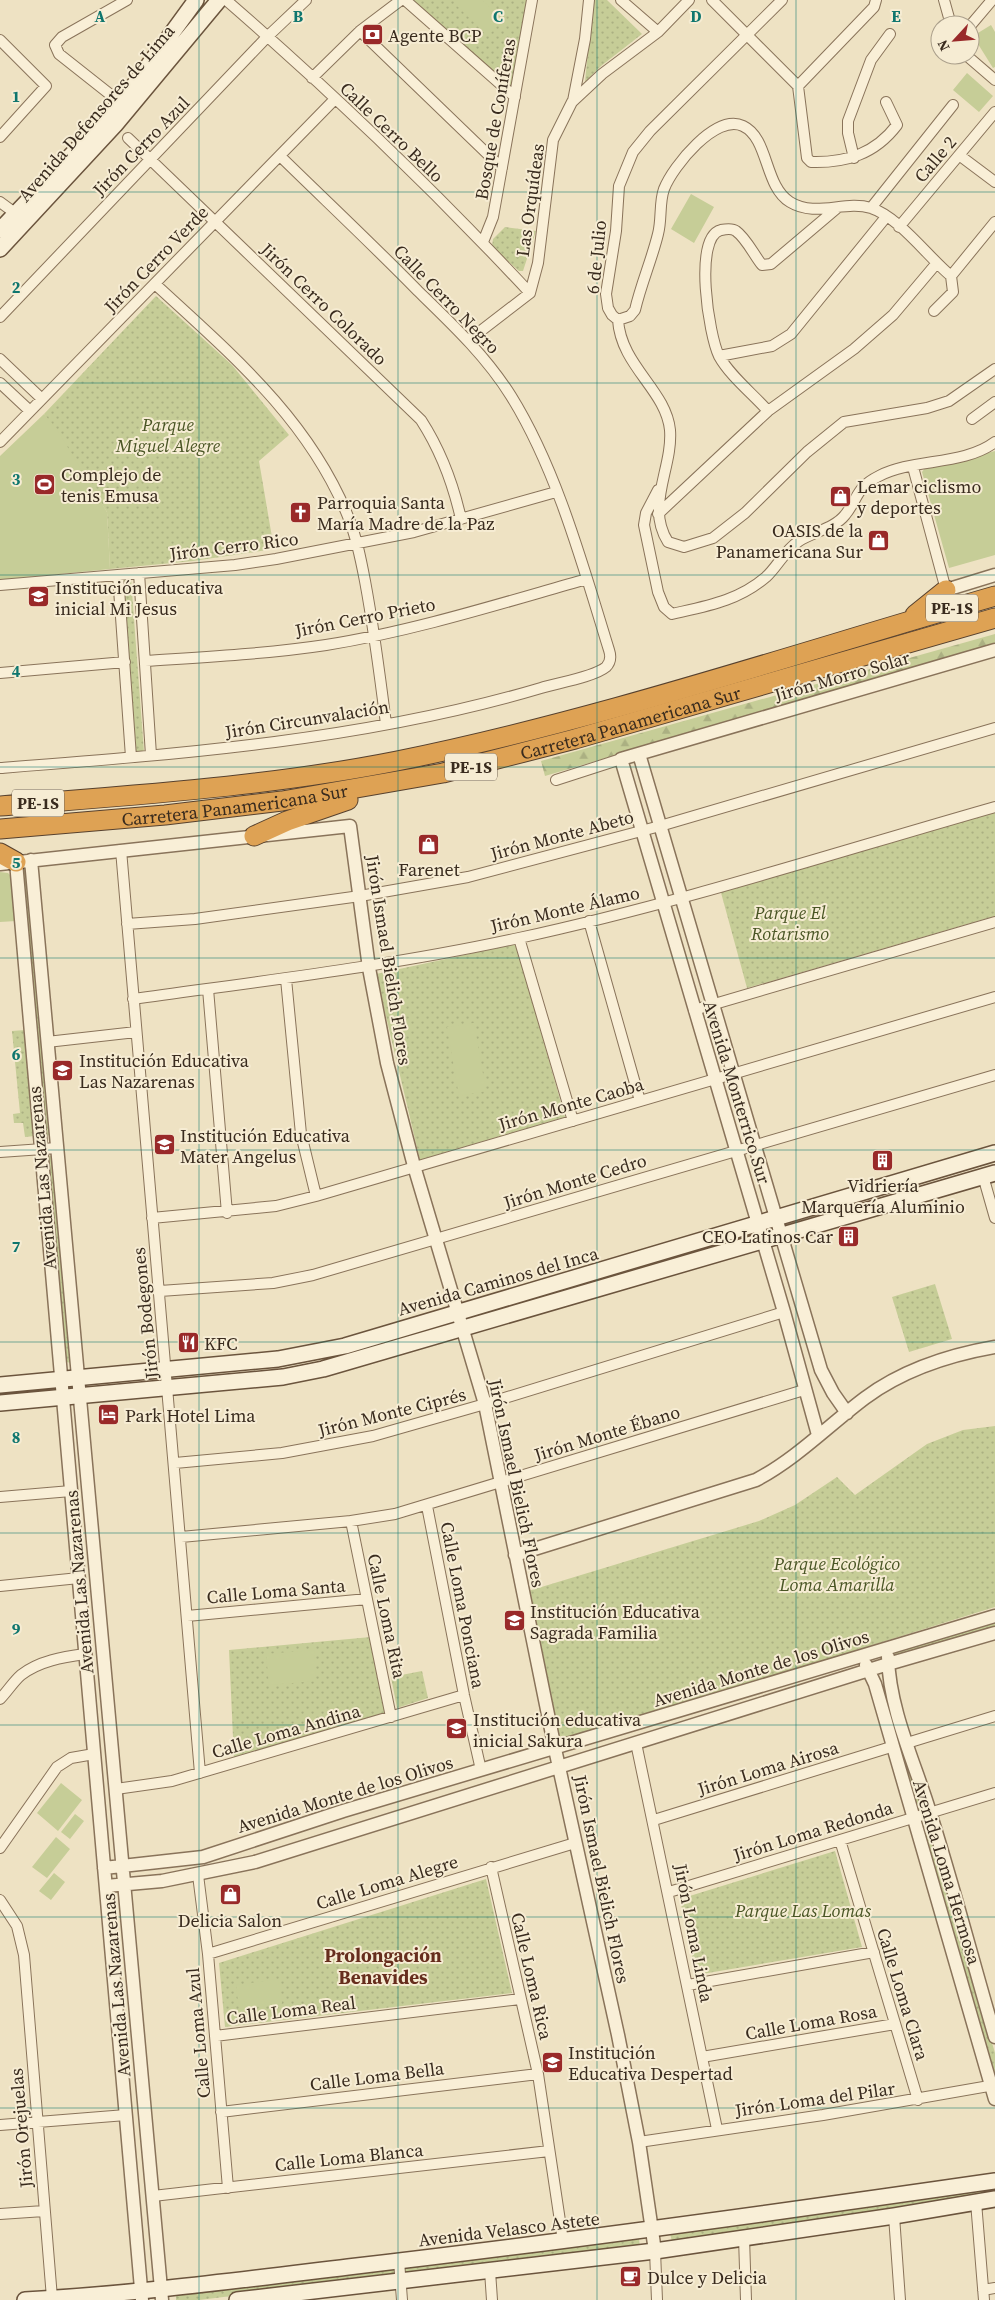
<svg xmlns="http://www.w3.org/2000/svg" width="995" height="2300" viewBox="0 0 995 2300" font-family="'Source Serif 4',serif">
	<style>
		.green { fill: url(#green-dots) }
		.forest { fill: url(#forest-firs) }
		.pitch { fill: #c6cd97 }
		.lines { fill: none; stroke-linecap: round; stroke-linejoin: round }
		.minor-casing { stroke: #89735a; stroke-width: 12 }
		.tertiary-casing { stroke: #89735a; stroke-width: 15 }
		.secondary-casing { stroke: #6b543d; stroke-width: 18 }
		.motorway-casing { stroke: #57412e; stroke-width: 21 }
		.minor { stroke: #f9efd7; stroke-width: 10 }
		.tertiary { stroke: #f9efd7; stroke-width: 12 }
		.secondary { stroke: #f9efd7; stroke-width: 15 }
		.motorway { stroke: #dea254; stroke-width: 19 }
		.grid { fill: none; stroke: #0f766e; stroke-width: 1; stroke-opacity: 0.55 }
		.labels { text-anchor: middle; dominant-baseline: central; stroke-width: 4; stroke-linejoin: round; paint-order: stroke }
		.shield { fill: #f6ecd3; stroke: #726554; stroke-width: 1 }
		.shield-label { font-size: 16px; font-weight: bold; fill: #392b1e }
		.poi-label { font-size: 18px; fill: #392b1e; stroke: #f6ecd3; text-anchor: start }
		.street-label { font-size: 18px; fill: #392b1e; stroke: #f6ecd3 }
		.park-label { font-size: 18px; font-style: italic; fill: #495524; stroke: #f6ecd3 }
		.neighbourhood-label { font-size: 19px; font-weight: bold; fill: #662d1d; stroke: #f6ecd3 }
		.grid-label { font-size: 16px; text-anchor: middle; font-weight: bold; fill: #0f766e; stroke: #f6ecd3; stroke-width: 4; stroke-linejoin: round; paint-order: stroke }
	</style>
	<defs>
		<pattern id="green-dots" width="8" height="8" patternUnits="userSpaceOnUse" patternTransform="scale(1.25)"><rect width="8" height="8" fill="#c6cd97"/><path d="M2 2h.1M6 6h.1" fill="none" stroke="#abb082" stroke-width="1.8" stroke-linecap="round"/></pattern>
		<pattern id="forest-firs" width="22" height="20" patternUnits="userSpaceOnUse" patternTransform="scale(1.25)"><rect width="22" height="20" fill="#c6cd97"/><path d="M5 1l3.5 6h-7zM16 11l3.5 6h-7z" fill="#abb082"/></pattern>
	</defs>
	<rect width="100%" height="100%" fill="#eee2c3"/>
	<!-- green -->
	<path class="green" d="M412 0H527L514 92Z
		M593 0H607L642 34 601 66 585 82Z
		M505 227 536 231 523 271H519L492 247 493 239Z
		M156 296 232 365 289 435 259 461 274 549 193 561 110 569 107 512 44 414Z
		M131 579 144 752H135L122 580Z
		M995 811V916L747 988 720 889Z
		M21 869H26L50 1135 44 1136Z
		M516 944 565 1117 420 1160 376 974Z
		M25 1030 35 1136 25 1137 23 1123H14L13 1114 20 1113 12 1031Z
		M48 1156H54L72 1363 66 1362Z
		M935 1284 952 1339 909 1352 892 1297Z
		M995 1426V1607L557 1743 525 1592 759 1521 795 1505 837 1477 855 1495 927 1444 963 1430Z
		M995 1622V1628L896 1656H893L897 1651Z
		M371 1637 387 1715 234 1759 229 1650Z
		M422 1671 428 1698 397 1708 391 1677Z
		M882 1684 929 1809 915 1812 878 1687Z
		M931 1832 995 2053V2074L993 2075 922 1835Z
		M835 1851 862 1947 696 1975 680 1899Z
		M486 1879 512 1993 225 2027 219 1963Z
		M995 2185V2195L672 2242 670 2233Z
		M639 2239 640 2248 406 2273 405 2270 407 2266Z
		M393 2268 396 2272 394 2276 199 2300H176V2294Z"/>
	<!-- forest -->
	<path class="forest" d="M995 634V643L545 776 541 761Z"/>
	<!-- pitch -->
	<path class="pitch" d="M459 0H482L503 20 488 36 455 4Z
		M991 25 995 32V67L993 68 973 36Z
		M967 73 993 96 979 112 953 90Z
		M691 194 714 207 694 243 671 229Z
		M44 414 56 428 107 512 110 569 0 580V456Z
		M995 451V555L949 568 922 472 925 468Z
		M0 872 8 873 12 877 16 921 0 922Z
		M474 1023 486 1091 459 1096 447 1027Z
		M314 1650 316 1681 269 1685 266 1654Z
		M61 1783 82 1800 58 1831 37 1813Z
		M75 1814 84 1821 70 1839 61 1832Z
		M56 1837 70 1849 47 1878 32 1867Z
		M54 1873 65 1882 51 1900 39 1891Z
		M278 1979 282 2003 239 2009 236 1985Z"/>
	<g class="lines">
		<defs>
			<path id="minor" d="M226 0C332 92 434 190 530 293
				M405 0 515 97
				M621 0 658 32
				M712 0 798 86
				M944 0 951 25
				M970 26 992 0
				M360 31 502 168
				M0 40 46 86 0 137
				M966 55 995 80
				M312 78 360 31 401 0
				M798 86 807 158 811 162C846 163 875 154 897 125L886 102
				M798 86 874 7 876 0
				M573 101 585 39 589 0
				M121 103 59 54 55 45 62 37 127 0
				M128 138 421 420C441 451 453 483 461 519
				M959 155 995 182
				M854 158 848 133V121L871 60 890 34
				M0 202 19 216
				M871 208 953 105
				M899 227 995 112
				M483 242 493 217 532 0
				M951 276 995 222
				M155 284C231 354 310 420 349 519 357 539 361 560 365 581 374 629 380 676 386 724
				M0 317 267 37 306 0
				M618 320C621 366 666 390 670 430 673 468 645 506 668 542L684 547 713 538 745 513 807 452 844 422 927 408 949 401 995 369
				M618 320 630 316 635 310C641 284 652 259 658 234 662 219 659 203 664 189 673 166 716 113 743 126 769 138 764 186 790 202 816 218 844 200 871 208 899 217 928 257 951 276L953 292 934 311
				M618 320 612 315 608 308 606 294 616 231 619 186 633 152 650 131 782 0
				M469 340 530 293 538 263 553 140 572 102 602 74 658 32 689 0
				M719 356 772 346 791 334 886 217
				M0 359 42 399
				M0 383 30 411
				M768 411C753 394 730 376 719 356 709 336 693 237 721 230 726 229 732 228 736 231 746 238 754 255 762 265L771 264 836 209
				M972 419 995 402
				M0 442 335 99
				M913 467 946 590
				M658 490 646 513 644 525 658 592 664 607 672 614C707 606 738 601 766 577 778 566 784 551 799 541 813 532 835 528 845 515 859 498 855 488 879 476 913 458 963 466 995 442
				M658 514 768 411 854 349 893 315 936 264
				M139 573 151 755
				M118 575 131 757
				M0 585 235 565 276 559 414 532 556 492
				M145 661C205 657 266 654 326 645 414 631 502 603 587 579
				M0 673 125 662
				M0 768C181 754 366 740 541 688 557 683 594 677 606 667 611 662 611 656 609 650 583 566 557 470 511 396 486 356 452 324 418 291 373 245 326 201 280 156
				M556 780 621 759
				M121 850 200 1773
				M589 921 640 1101
				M127 924 195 919 360 896 468 877 660 826 995 728
				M519 938 573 1121
				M286 979 301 1134 316 1196
				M208 989 227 1213
				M133 999C262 981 391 966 519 938 680 903 837 852 995 807
				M694 1010 995 922
				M47 1042 136 1032
				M0 1152 57 1148
				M983 1176 995 1218
				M152 1218 276 1206 316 1196 995 997
				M160 1291 273 1283 313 1275 995 1075
				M175 1463 282 1453 373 1436 485 1404 784 1312
				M0 1497 71 1491
				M427 1506 464 1695 481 1770
				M351 1521 391 1717
				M181 1537 351 1521 395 1514 804 1390
				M0 1586 79 1578
				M187 1616 367 1599
				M0 1699C7 1692 13 1682 21 1675 39 1661 63 1657 85 1654
				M636 1743 717 2129
				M907 1743 995 1716
				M116 1789 172 1781 464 1695
				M654 1820 891 1747
				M840 1840 918 2100
				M0 1848 57 1767 71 1758 94 1754
				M491 1867 538 2074 563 2241
				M198 1875 208 1954 228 2188
				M669 1892 995 1793
				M0 1900 17 1926 24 1955 52 2298
				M208 1954 575 1843
				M688 1985 874 1952
				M215 2036 520 1999
				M702 2057 895 2024
				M221 2112 538 2074
				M0 2125 126 2115
				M639 2142 823 2115 995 2085
				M153 2196 549 2151
				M976 2202 984 2300
				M0 2214 44 2211
				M894 2216 900 2300
				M744 2237 746 2300
				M655 2251 657 2300
				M399 2261 402 2300
				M490 2271 492 2300
				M983 2290 995 2288"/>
			<path id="tertiary" d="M946 590 995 575
				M639 754 821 1370 833 1393 847 1413
				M31 860 162 2300
				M16 862 142 2300
				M0 864 350 826 369 968 387 1063 414 1166 485 1404 555 1749 618 2035 639 2142 655 2251
				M818 1435 784 1312 621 759 995 650
				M515 1555 756 1480C796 1459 829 1425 865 1398 903 1370 949 1355 995 1347
				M888 1657C889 1706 912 1757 927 1803 952 1880 972 1959 995 2037
				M866 1665 875 1684 995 2099
				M104 1868 203 1857 343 1811 995 1616
				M106 1886 162 1881 255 1862 888 1664 995 1633"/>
			<path id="secondary" d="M0 230 121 103 196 0
				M0 249 115 125 219 0
				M0 1385 278 1359 345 1346 995 1153
				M0 1403 283 1377 323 1369 995 1173
				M25 2300C133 2294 240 2280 348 2267 564 2242 780 2212 995 2181
				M237 2300 655 2251 894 2216 995 2199"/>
			<g id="motorway">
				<path d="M915 615 946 590"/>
				<path d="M0 806C133 795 266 787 397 761 599 720 797 653 995 596"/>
				<path id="s1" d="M0 829 165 815 282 801 443 773 575 739 995 618"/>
				<path d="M254 836 287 821 348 800"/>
				<path d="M0 853 16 862"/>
			</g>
		</defs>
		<!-- minor casing -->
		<use href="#minor" class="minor-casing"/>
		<!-- tertiary casing -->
		<use href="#tertiary" class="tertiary-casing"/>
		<!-- secondary casing -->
		<use href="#secondary" class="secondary-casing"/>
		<!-- motorway casing -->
		<use href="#motorway" class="motorway-casing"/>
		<!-- minor -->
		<use href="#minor" class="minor"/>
		<!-- tertiary -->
		<use href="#tertiary" class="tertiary"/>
		<!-- secondary -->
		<use href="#secondary" class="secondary"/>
		<!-- motorway -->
		<use href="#motorway" class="motorway"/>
	</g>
	<!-- grid -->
	<path class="grid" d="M199 0V2300M398 0V2300M597 0V2300M796 0V2300M0 192H995M0 383H995M0 575H995M0 767H995M0 958H995M0 1150H995M0 1342H995M0 1533H995M0 1725H995M0 1917H995M0 2108H995"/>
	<!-- icons -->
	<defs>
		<symbol id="bank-square" viewBox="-11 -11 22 22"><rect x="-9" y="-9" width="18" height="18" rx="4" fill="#992929" stroke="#f6ecd3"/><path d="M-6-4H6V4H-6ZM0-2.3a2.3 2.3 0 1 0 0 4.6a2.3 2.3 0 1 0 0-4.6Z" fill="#fff"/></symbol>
		<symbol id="stadium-square" viewBox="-11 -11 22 22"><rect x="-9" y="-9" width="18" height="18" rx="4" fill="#992929" stroke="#f6ecd3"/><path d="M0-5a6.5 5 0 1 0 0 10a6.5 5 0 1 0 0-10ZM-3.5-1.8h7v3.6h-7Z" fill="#fff"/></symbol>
		<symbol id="shop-square" viewBox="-11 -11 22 22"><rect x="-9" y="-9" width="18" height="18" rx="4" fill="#992929" stroke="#f6ecd3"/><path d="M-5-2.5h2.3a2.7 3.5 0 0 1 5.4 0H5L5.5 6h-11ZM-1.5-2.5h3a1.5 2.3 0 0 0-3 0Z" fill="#fff"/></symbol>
		<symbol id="church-square" viewBox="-11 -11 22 22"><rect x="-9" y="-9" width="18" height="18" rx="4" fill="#992929" stroke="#f6ecd3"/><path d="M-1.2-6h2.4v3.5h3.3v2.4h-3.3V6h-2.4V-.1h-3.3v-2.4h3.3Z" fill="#fff"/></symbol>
		<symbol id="school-square" viewBox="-11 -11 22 22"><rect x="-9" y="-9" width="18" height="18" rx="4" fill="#992929" stroke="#f6ecd3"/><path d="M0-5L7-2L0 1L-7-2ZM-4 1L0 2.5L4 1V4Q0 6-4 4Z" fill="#fff"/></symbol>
		<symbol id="building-square" viewBox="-11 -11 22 22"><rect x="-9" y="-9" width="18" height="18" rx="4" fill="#992929" stroke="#f6ecd3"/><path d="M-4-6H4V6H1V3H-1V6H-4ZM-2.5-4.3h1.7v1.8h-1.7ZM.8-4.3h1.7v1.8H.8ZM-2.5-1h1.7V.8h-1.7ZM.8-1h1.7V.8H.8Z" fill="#fff"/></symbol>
		<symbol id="restaurant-square" viewBox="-11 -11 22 22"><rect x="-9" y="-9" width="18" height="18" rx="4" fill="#992929" stroke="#f6ecd3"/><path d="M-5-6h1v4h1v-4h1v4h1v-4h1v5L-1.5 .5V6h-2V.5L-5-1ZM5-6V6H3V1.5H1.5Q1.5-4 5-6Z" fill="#fff"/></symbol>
		<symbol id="hotel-square" viewBox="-11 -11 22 22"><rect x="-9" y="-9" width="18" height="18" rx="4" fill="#992929" stroke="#f6ecd3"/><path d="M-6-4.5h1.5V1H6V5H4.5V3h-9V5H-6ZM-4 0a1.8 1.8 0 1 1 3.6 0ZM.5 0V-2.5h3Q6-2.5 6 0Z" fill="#fff"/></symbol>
		<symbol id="cafe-square" viewBox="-11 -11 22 22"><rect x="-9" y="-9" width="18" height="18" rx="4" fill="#992929" stroke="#f6ecd3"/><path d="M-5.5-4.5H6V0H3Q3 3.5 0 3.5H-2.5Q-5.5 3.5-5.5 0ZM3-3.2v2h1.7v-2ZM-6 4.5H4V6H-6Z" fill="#fff"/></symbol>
	</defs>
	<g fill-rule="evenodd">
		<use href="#bank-square" x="360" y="22" width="25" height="25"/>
		<use href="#stadium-square" x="32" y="472" width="25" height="25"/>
		<use href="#shop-square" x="828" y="484" width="25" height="25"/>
		<use href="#church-square" x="288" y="500" width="25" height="25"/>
		<use href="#shop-square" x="866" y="528" width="25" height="25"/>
		<use href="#school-square" x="26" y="584" width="25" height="25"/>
		<use href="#shop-square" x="416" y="832" width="25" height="25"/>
		<use href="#school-square" x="50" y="1058" width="25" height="25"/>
		<use href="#school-square" x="152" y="1132" width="25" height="25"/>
		<use href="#building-square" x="870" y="1148" width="25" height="25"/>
		<use href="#building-square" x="836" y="1224" width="25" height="25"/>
		<use href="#restaurant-square" x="176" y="1330" width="25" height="25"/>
		<use href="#hotel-square" x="96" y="1402" width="25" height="25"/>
		<use href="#school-square" x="502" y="1608" width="25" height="25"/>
		<use href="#school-square" x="444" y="1716" width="25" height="25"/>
		<use href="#shop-square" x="218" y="1882" width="25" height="25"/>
		<use href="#school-square" x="540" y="2050" width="25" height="25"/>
		<use href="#cafe-square" x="618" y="2264" width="25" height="25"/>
	</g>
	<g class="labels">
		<!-- shield labels -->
		<g class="shield">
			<rect x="926" y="594.5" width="52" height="27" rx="4"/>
			<rect x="445" y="753.5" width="52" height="27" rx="4"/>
			<rect x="12" y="789.5" width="52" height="27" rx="4"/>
		</g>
		<g class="shield-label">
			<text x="952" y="608">PE-1S</text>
			<text x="471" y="767">PE-1S</text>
			<text x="38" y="803">PE-1S</text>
		</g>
		<!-- poi labels -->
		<g class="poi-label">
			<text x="388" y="35">Agente BCP</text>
			<text x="61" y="474">Complejo de<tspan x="61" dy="21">tenis Emusa</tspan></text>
			<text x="857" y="486">Lemar ciclismo<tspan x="857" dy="21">y deportes</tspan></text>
			<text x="317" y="502">Parroquia Santa<tspan x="317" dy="21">María Madre de la Paz</tspan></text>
			<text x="863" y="530" text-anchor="end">OASIS de la<tspan x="863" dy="21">Panamericana Sur</tspan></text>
			<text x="55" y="587">Institución educativa<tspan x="55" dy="21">inicial Mi Jesus</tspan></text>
			<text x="429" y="869" text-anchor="middle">Farenet</text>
			<text x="79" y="1060">Institución Educativa<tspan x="79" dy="21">Las Nazarenas</tspan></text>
			<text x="180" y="1135">Institución Educativa<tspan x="180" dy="21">Mater Angelus</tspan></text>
			<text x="883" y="1185" text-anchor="middle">Vidriería<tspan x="883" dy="21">Marquería Aluminio</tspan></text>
			<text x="833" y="1236" text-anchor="end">CEO Latinos Car</text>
			<text x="204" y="1343">KFC</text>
			<text x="125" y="1415">Park Hotel Lima</text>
			<text x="530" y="1611">Institución Educativa<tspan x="530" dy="21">Sagrada Familia</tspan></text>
			<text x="473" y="1719">Institución educativa<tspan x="473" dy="21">inicial Sakura</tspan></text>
			<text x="230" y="1920" text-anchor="middle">Delicia Salon</text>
			<text x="568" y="2052">Institución<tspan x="568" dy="21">Educativa Despertad</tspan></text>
			<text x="647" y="2277">Dulce y Delicia</text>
		</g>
		<!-- street labels -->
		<g class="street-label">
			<text transform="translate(96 113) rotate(-49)">Avenida Defensores de Lima</text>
			<text transform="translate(495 119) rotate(-80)">Bosque de Coníferas</text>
			<text transform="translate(392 132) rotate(44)">Calle Cerro Bello</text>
			<text transform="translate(141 146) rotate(-46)">Jirón Cerro Azul</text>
			<text transform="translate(935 159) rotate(-50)">Calle 2</text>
			<text transform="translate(530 200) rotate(-82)">Las Orquídeas</text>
			<text transform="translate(596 257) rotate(-84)">6 de Julio</text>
			<text transform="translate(156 259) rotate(-46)">Jirón Cerro Verde</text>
			<text transform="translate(447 299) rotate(46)">Calle Cerro Negro</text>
			<text transform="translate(324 304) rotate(44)">Jirón Cerro Colorado</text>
			<text transform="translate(234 546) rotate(-7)">Jirón Cerro Rico</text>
			<text transform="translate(365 617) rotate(-11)">Jirón Cerro Prieto</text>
			<text transform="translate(842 676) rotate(-16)">Jirón Morro Solar</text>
			<text transform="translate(307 719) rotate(-9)">Jirón Circunvalación</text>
			<text stroke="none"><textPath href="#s1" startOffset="641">Carretera Panamericana Sur</textPath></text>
			<text stroke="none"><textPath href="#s1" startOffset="236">Carretera Panamericana Sur</textPath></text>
			<text transform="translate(562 835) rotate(-15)">Jirón Monte Abeto</text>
			<text transform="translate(565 909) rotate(-13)">Jirón Monte Álamo</text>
			<text transform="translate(389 960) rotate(81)">Jirón Ismael Bielich Flores</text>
			<text transform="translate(737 1092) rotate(73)">Avenida Monterrico Sur</text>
			<text transform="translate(571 1104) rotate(-16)">Jirón Monte Caoba</text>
			<text transform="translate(42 1178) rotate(-95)">Avenida Las Nazarenas</text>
			<text transform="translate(575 1181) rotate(-17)">Jirón Monte Cedro</text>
			<text transform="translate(498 1281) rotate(-16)">Avenida Caminos del Inca</text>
			<text transform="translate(145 1313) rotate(-96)">Jirón Bodegones</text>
			<text transform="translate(392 1412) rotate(-14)">Jirón Monte Ciprés</text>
			<text transform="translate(607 1433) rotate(-17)">Jirón Monte Ébano</text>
			<text transform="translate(517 1483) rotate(78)">Jirón Ismael Bielich Flores</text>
			<text transform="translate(79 1582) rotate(-95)">Avenida Las Nazarenas</text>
			<text transform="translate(276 1591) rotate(-5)">Calle Loma Santa</text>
			<text transform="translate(463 1605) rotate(79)">Calle Loma Ponciana</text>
			<text transform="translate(387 1616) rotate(78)">Calle Loma Rita</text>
			<text transform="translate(761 1668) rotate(-17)">Avenida Monte de los Olivos</text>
			<text transform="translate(286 1731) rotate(-16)">Calle Loma Andina</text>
			<text transform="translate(768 1768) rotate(-17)">Jirón Loma Airosa</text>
			<text transform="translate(345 1794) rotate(-17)">Avenida Monte de los Olivos</text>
			<text transform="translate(813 1831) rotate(-17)">Jirón Loma Redonda</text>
			<text transform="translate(947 1872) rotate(73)">Avenida Loma Hermosa</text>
			<text transform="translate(602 1879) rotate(78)">Jirón Ismael Bielich Flores</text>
			<text transform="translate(387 1882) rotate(-17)">Calle Loma Alegre</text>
			<text transform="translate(694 1933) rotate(79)">Jirón Loma Linda</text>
			<text transform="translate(532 1976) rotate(77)">Calle Loma Rica</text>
			<text transform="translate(116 1985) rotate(-95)">Avenida Las Nazarenas</text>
			<text transform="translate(903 1994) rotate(73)">Calle Loma Clara</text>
			<text transform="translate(291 2010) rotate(-7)">Calle Loma Real</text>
			<text transform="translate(811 2022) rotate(-10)">Calle Loma Rosa</text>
			<text transform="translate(198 2033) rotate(-95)">Calle Loma Azul</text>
			<text transform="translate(377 2076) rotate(-7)">Calle Loma Bella</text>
			<text transform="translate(815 2099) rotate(-8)">Jirón Loma del Pilar</text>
			<text transform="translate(21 2128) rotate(-95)">Jirón Orejuelas</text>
			<text transform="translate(349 2157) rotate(-6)">Calle Loma Blanca</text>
			<text transform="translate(509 2229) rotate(-7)">Avenida Velasco Astete</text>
		</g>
		<!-- park labels -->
		<g class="park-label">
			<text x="168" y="424">Parque<tspan x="168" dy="21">Miguel Alegre</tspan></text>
			<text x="790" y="912">Parque El<tspan x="790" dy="21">Rotarismo</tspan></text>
			<text x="837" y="1563">Parque Ecológico<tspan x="837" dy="21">Loma Amarilla</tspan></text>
			<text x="803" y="1910">Parque Las Lomas</text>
		</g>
		<!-- neighbourhood labels -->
		<g class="neighbourhood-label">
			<text x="383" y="1955">Prolongación<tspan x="383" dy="22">Benavides</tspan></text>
		</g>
	</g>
	<g class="grid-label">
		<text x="100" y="22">A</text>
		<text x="298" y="22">B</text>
		<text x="498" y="22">C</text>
		<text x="696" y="22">D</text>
		<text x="896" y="22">E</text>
		<text x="16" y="102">1</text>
		<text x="16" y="293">2</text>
		<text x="16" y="485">3</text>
		<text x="16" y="677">4</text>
		<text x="16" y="868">5</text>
		<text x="16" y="1060">6</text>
		<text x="16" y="1252">7</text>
		<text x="16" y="1443">8</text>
		<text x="16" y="1635">9</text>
	</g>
	<!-- north arrow -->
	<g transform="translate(955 40) rotate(244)"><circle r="24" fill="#f6ecd3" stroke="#aa9f8b"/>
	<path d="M0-4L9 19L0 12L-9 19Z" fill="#992929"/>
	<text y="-8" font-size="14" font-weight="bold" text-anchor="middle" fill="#392b1e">N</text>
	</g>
</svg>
